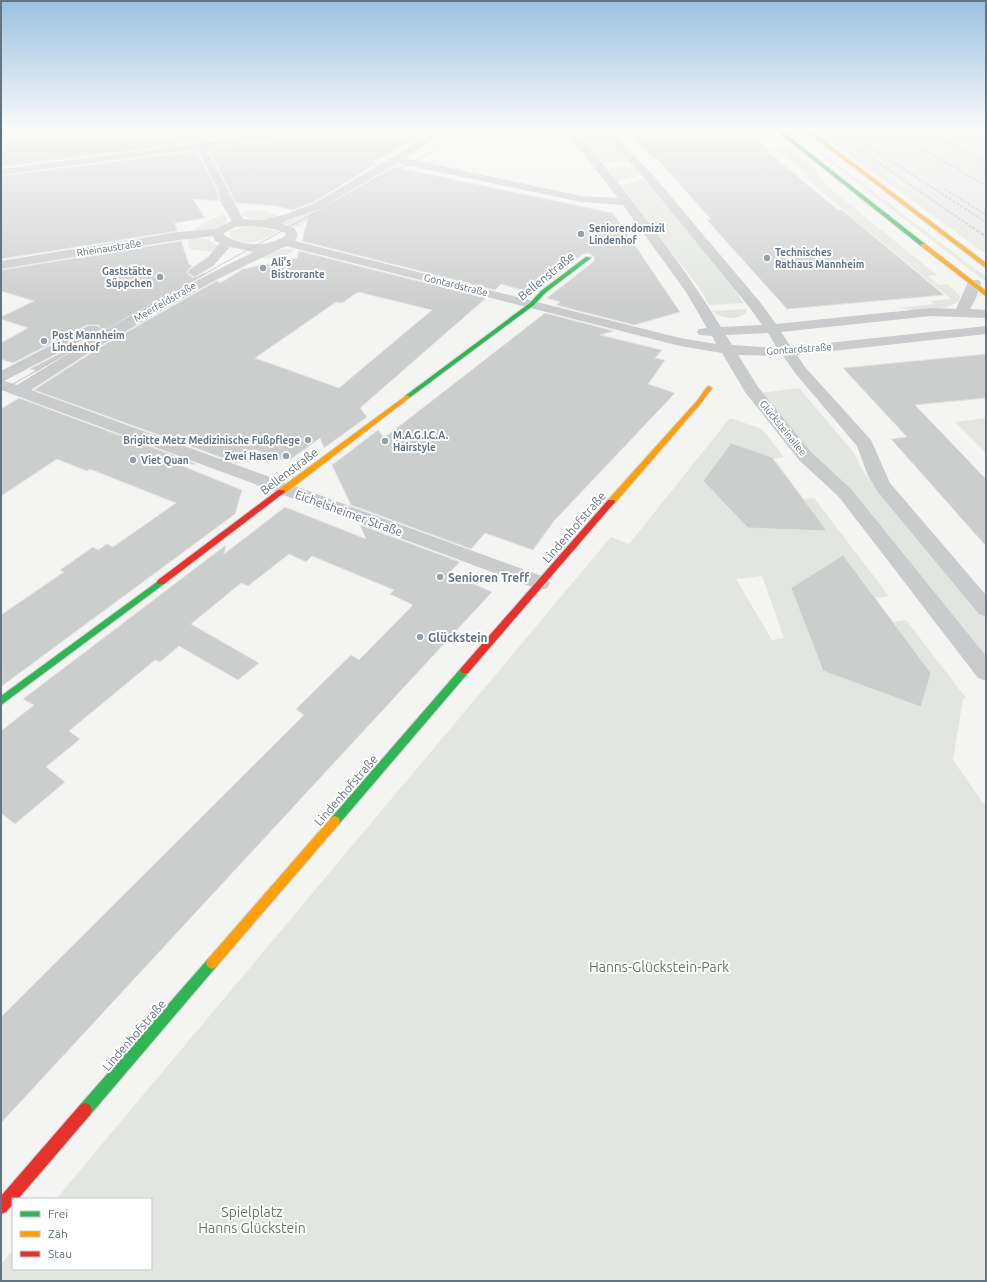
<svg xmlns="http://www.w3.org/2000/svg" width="987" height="1282" viewBox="0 0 987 1282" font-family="Ubuntu,sans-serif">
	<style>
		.built { fill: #e4e5e4 }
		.green { fill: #e3e6e0; fill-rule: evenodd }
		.building { fill: #cccecd; stroke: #e3e3e2; fill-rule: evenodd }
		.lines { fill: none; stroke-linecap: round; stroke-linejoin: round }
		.fast-casing { stroke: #d0d0d0; stroke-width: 2 }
		.slow-casing { stroke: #d0d0d0; stroke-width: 2 }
		.jam-casing { stroke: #d0d0d0; stroke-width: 2 }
		.street { fill: #cacbcc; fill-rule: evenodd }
		.fast { fill: #30b455; fill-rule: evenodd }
		.slow { fill: #ff9f0a; fill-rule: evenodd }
		.jam { fill: #e5322d; fill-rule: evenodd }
		.tram { stroke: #c0c1c2; stroke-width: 1 }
		.rail-far1 { stroke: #c0c1c2; stroke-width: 1.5; stroke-dasharray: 3 1.5; stroke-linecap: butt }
		.rail { stroke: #c0c1c2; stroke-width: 2; stroke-dasharray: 3.5 2; stroke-linecap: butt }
		.poi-dot { fill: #97a1a9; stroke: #fff; stroke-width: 1.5 }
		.labels { text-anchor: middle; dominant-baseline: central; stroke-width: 4; stroke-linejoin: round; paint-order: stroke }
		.far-poi-label { font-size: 10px; font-weight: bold; fill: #657481; stroke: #fff; text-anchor: start }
		.far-street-label { font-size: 10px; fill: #657481; stroke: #fff }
		.street-label { font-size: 12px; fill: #657481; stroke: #fff }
		.poi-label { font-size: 12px; font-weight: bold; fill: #657481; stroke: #fff; text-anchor: start }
		.near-park-label { font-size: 14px; fill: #677863; stroke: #fff }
	</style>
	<rect width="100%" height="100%" fill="#f4f4f2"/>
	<!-- built -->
	<path class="built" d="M820 128H986V242L883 170Z"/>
	<!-- green -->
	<path class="green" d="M571 128H596L629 161 603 163Z
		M812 128H820L986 242V254Z
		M789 148 813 167 826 185 838 195 937 275 928 276 939 285 948 284 960 296 959 301C943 311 919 313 901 308L934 304 931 301 951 299 820 191 800 168 776 149Z
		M817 152H821L986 277V282Z
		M398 164 407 166V168L319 213 298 227 280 223 309 212 393 165Z
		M624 166 636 169 641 175 617 182 610 171 611 168Z
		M645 179 732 285 743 303 709 305 700 289 621 185Z
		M265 210 277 216C268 221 249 221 241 214L248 211Z
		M225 214 227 220C221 230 204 230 193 231L207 221Z
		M249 226 278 231C259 241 251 248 230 237L231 231Z
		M195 237 207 239 218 246 213 252 191 249 189 247 188 238Z
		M283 249H294C288 258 268 260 259 257Z
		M747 309 746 313C737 321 722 319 712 311Z
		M799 388 854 453 861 468 878 492 986 620V660L760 393Z
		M730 418 762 429 784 457 773 459 772 457 731 443 703 481 748 528 826 531 803 499 814 498 889 596 875 598 855 571 826 567 792 588 823 671 921 707 930 671 893 622 906 620 966 698 963 699 953 760 986 807V1281H1V1264L13 1250V1269H151V1199H56L611 537 629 544ZM762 576 784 638 772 640 736 579Z
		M986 418V453L955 422Z"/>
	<!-- building -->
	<path class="building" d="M57 128H184L192 143 1 167V135Z
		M197 128H299L204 140Z
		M341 128H438L373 162 378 163 312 203 292 210 276 206 236 203 208 149 335 132Z
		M626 128H743L772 152H768L838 210H842L944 295 787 309 707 220 711 219 657 159H653Z
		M196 151 217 189 219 201 193 199 205 218 175 223 177 231 1 259V176Z
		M394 167 613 213 680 312 634 325 556 305 560 302 547 298 593 262 595 258 589 253 583 254 532 293 501 284 495 290 302 241 309 214 322 209Z
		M181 241 189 264 192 266 188 270 187 273 193 278 204 273 206 274 133 314 37 371 30 369 99 333 101 330 99 325H87L13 363 1 359V343L28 328 1 319V317L34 301 1 291V270Z
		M299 251 486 298 360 408 367 417 324 448 320 438 291 459 283 460 253 449 250 462H234L34 390 99 348 213 283 217 281 220 283 243 269 297 258ZM358 292 432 310 339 388 255 358 336 302 342 303Z
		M545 313 614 331 600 335 662 350 655 358 665 360 648 384 675 393 554 521 533 550 485 533 471 549 351 505 332 465 378 430 384 438Z
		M986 354V398L915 405 986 479V546L891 439 907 437 843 368Z
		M19 398 197 464 180 465 242 490 235 514 2 686 1 615 64 572 60 570 93 547 98 550 107 544 113 547 176 503 90 469 87 471 57 459 1 496V409Z
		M731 443 772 457 827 531 748 528 703 481Z
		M285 507 366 539 360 525 460 562 449 573 492 592 1 1123V1017L304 715 296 709 351 655 359 660 413 605 390 594 394 590 312 556 306 562 289 554 248 586 241 583 191 624 259 663 238 680 179 646 160 662 155 660 69 731 80 739 46 767 65 782 15 824 1 813V731L34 705 23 699 226 545 224 554Z
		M843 555 931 673 921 707 823 671 791 588Z"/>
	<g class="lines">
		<defs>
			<path id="fast" d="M773 128H778L925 244V246H921Z
				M586 257 591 258 545 293 534 305 409 398H405V396L530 303 541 291Z
				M161 579 165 582 164 584 1 705V696Z
				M465 666 468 667 470 670 468 673 339 824 335 826 331 824 330 821 331 818 462 667Z
				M212 957 216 959 218 963 216 967 90 1115 85 1117 80 1115 78 1110 80 1105 208 959Z"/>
			<path id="slow" d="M802 128H807L986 263V268Z
				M921 244H925L986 291V296L921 246Z
				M709 386 712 388 701 403 614 504H608V500L697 401 707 387Z
				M407 395 410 397 409 398 284 494H278V490Z
				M335 816 339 818 340 821 339 824 216 967 212 969 208 967 206 963 208 959 331 818Z"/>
			<path id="jam" d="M278 490H284L285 492 164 584H158L157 582 158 580Z
				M608 500H614L615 502 468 673H462L460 670 462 667Z
				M85 1103 90 1105 92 1110 90 1115 18 1199H13V1204L6 1212 1 1214V1196L80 1105Z"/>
		</defs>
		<!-- fast casing -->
		<use href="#fast" class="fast-casing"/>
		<!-- slow casing -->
		<use href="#slow" class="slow-casing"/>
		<!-- jam casing -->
		<use href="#jam" class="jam-casing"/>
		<!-- street -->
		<path class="street" d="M185 128H195L203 142 312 128H340L335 131 206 148 243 219 263 220 283 215 313 204 441 128H453L405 158 581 196 618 198 563 128H573C626 191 678 257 721 327L762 325 750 308 644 178 598 128H608L652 174 760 302 776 324 931 308 956 309 969 280H979L981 283 976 298 970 309 986 310V318L931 316 781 332 791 347 986 326V334L797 355 805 367 871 440 890 483 986 595V617L979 614 877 491 868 476 857 446 795 373 783 356 738 355 758 387 811 452 851 489 986 656V681L978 678 839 497 799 460 745 392 722 353 680 346 286 246 212 282 98 347 31 390 547 578 550 583 547 588 540 590 1 390V371L88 326H98L100 329 98 332 4 381 17 385C94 337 172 291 254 252L230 247 213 266 194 277 188 273 189 270 208 257 220 243 215 241 213 236 178 240 1 269V261L178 232 215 229 232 221 220 201 218 189 197 149 1 175V169L194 144ZM397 163 581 202 623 205 686 292 707 328 699 329 697 332 699 335 712 336 716 344 680 338 295 241 298 234 294 228 280 223 321 208ZM252 226 274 229 286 233 285 236C265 248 245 246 225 236L224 233 235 227ZM768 333 777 348 732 345 726 335Z"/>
		<!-- fast -->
		<use href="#fast" class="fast"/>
		<!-- slow -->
		<use href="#slow" class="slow"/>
		<!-- jam -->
		<use href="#jam" class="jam"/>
		<!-- tram -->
		<path class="tram" d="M1 391 215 268 374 180 412 163 472 128"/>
		<!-- rail-far1 -->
		<path class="rail-far1" d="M828 128 973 228
			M839 128 986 222
			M887 128 986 186
			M921 128 986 165
			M956 128 986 144
			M976 128 986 134
			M945 189 986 215"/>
		<!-- rail -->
		<path class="rail" d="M972 227 986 237"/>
	</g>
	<!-- sky -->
	<linearGradient id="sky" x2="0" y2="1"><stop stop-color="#9bc0e0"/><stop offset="0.42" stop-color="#fafaf9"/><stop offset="1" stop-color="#fafaf9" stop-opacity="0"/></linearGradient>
	<rect width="987" height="308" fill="url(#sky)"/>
	<!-- markers -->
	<g class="poi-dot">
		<circle cx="581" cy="234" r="4"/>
		<circle cx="767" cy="258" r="4"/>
		<circle cx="263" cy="268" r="4"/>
		<circle cx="160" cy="277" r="4"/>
		<circle cx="44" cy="341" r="4"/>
		<circle cx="308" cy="440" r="4"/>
		<circle cx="385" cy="441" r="4"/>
		<circle cx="286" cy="456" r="4"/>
		<circle cx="133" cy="460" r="4"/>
		<circle cx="440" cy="577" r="4"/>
		<circle cx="420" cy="637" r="4"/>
	</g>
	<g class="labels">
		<!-- far-poi labels -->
		<g class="far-poi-label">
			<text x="589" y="228">Seniorendomizil<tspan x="589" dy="12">Lindenhof</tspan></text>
			<text x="775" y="252">Technisches<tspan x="775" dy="12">Rathaus Mannheim</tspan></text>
			<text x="271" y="262">Ali's<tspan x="271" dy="12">Bistrorante</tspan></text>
			<text x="152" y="271" text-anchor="end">Gaststätte<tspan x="152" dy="12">Süppchen</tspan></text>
			<text x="52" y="335">Post Mannheim<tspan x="52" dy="12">Lindenhof</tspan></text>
			<text x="393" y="435">M.A.G.I.C.A.<tspan x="393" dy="12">Hairstyle</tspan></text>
			<text x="300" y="440" text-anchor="end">Brigitte Metz Medizinische Fußpflege</text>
			<text x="278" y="456" text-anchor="end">Zwei Hasen</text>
			<text x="141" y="460">Viet Quan</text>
		</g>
		<!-- far-street labels -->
		<g class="far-street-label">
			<text transform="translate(109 248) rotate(-9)">Rheinaustraße</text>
			<text transform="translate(456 285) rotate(14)">Gontardstraße</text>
			<text transform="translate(165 302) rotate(-30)">Meerfeldstraße</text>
			<text transform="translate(799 349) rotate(-4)">Gontardstraße</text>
			<text transform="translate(783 428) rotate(51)">Glücksteinallee</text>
		</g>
		<!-- street labels -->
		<g class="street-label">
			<text transform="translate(546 276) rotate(-39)">Bellenstraße</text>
			<text transform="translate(289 471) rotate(-37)">Bellenstraße</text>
			<text transform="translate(349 513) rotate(20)">Eichelsheimer Straße</text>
			<text transform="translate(574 527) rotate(-49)">Lindenhofstraße</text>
			<text transform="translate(346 790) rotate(-49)">Lindenhofstraße</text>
			<text transform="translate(134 1035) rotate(-49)">Lindenhofstraße</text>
		</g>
		<!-- poi labels -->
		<g class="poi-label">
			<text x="448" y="577">Senioren Treff</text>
			<text x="428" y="637">Glückstein</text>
		</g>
		<!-- near-park labels -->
		<g class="near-park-label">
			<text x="659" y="967">Hanns-Glückstein-Park</text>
			<text x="252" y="1212">Spielplatz<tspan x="252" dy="16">Hanns Glückstein</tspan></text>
		</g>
	</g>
	<!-- border -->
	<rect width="987" height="1282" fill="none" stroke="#657481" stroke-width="4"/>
	<!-- legend -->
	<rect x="12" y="1198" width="140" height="72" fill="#ffffff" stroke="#c1c7cd"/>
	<rect x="20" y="1211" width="20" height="6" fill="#30b455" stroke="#c1c7cd"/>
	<text x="48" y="1218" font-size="12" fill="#657481">Frei</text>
	<rect x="20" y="1231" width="20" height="6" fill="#ff9f0a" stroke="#c1c7cd"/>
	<text x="48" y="1238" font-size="12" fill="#657481">Zäh</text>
	<rect x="20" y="1251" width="20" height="6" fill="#e5322d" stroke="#c1c7cd"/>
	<text x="48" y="1258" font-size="12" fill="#657481">Stau</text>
</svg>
